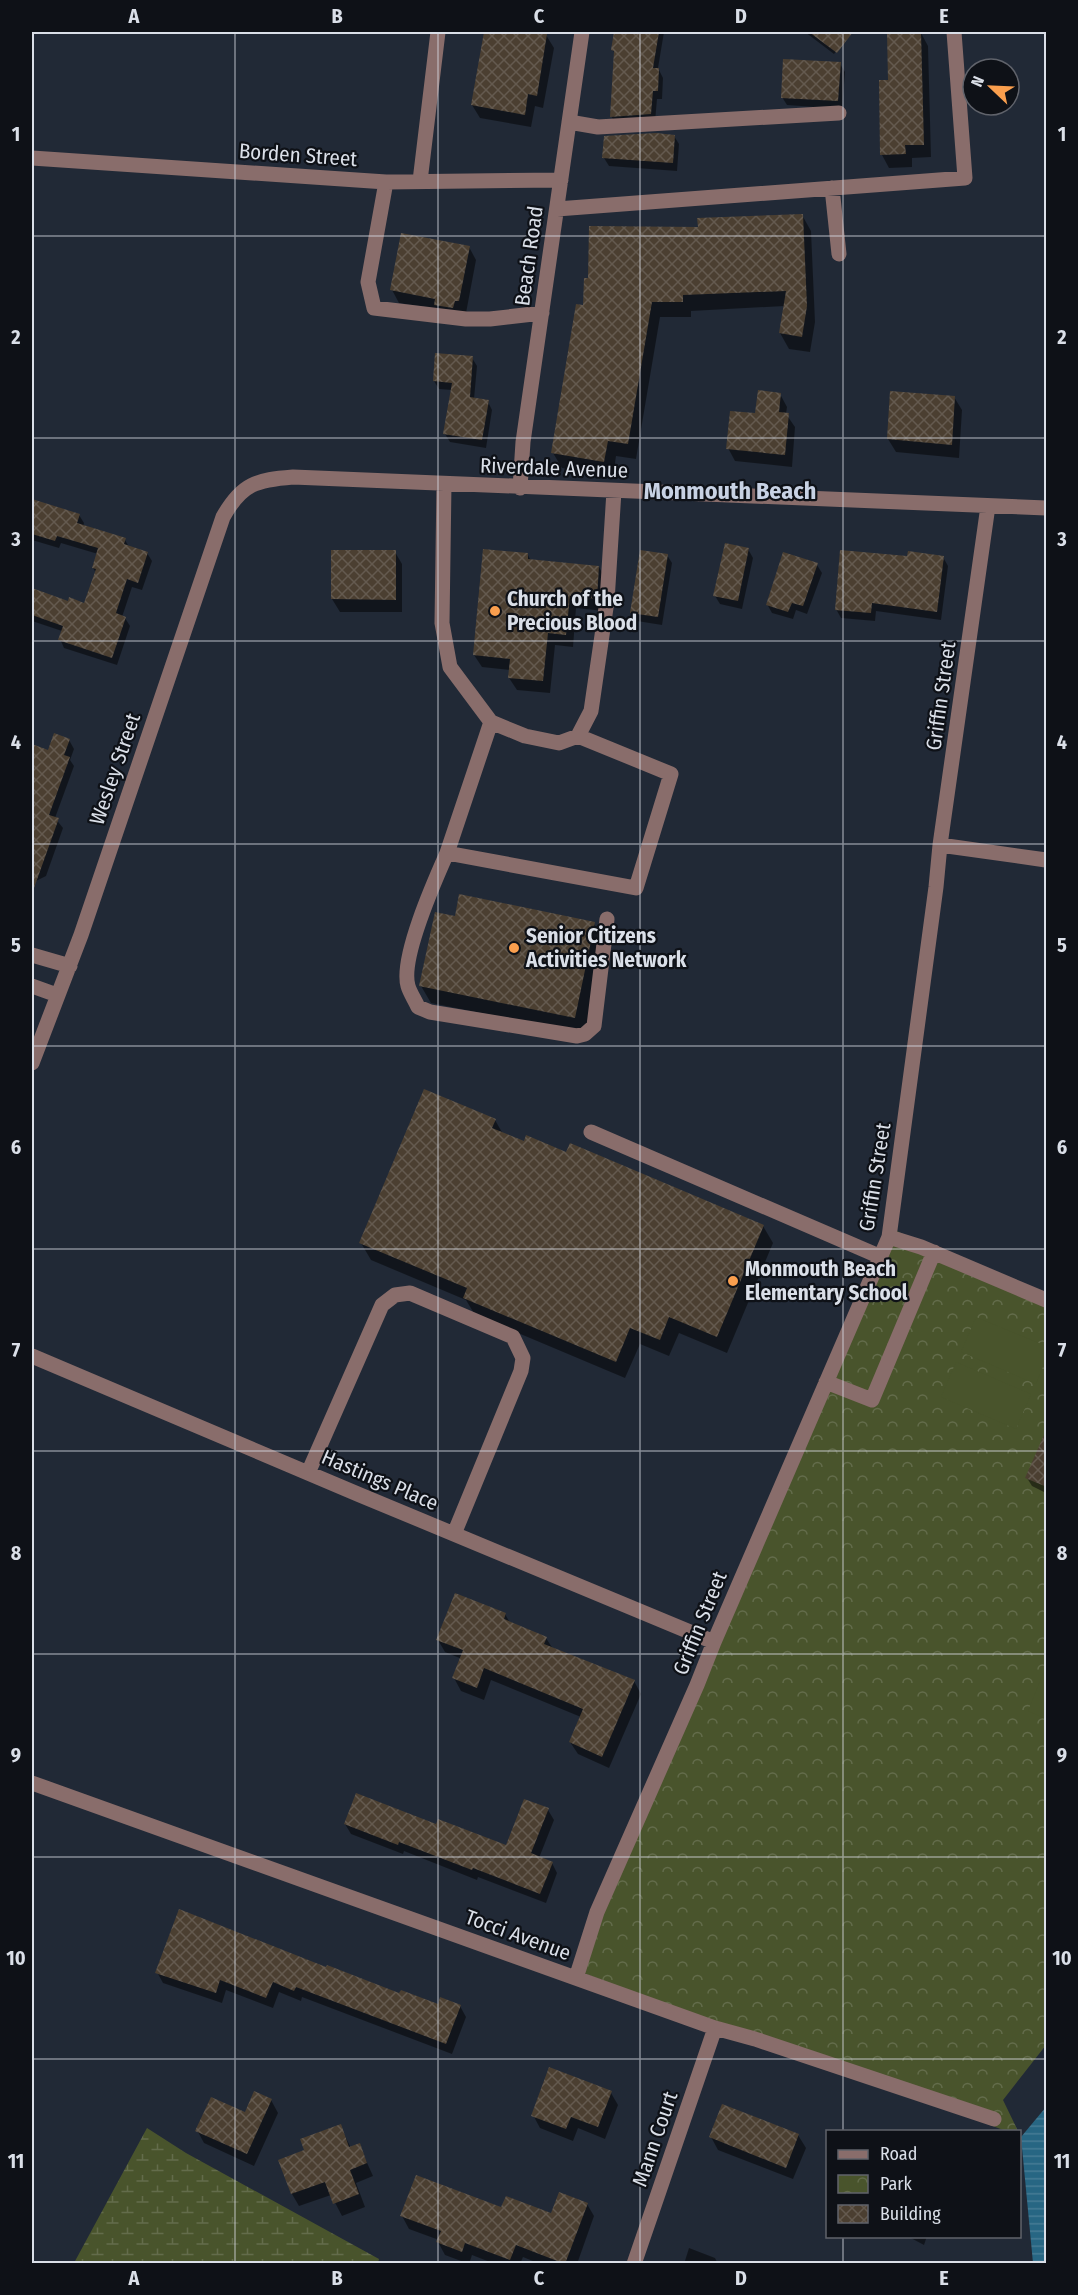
<svg xmlns="http://www.w3.org/2000/svg" width="1078" height="2295" viewBox="0 0 1078 2295" font-family="'Fira Sans Condensed',sans-serif">
	<style>
		.wetland { fill: url(#wetland-marsh) }
		.park { fill: url(#park-crowns) }
		.garden { fill: #49542c }
		.water { fill: url(#water-rules) }
		.shadow { fill: #0007 }
		.building { fill: url(#building-cross-hatch) }
		.lines { fill: none; stroke-linecap: round; stroke-linejoin: round }
		.minor { stroke: #896d6b; stroke-width: 15 }
		.grid { fill: none; stroke: #dadfe8; stroke-width: 1.5; stroke-opacity: 0.55 }
		.poi-dot { fill: #fa9f4e; stroke: #0e1117; stroke-width: 2 }
		.labels { text-anchor: middle; dominant-baseline: central; stroke-width: 4.5; stroke-linejoin: round; paint-order: stroke }
		.street-label { font-size: 21px; fill: #dadfe8; stroke: #0e1117 }
		.poi-label { font-size: 21px; font-weight: bold; fill: #dadfe8; stroke: #0e1117; text-anchor: start }
		.quarter-label { font-size: 24px; font-weight: bold; fill: #c8d2e4; stroke: #0e1117 }
		.neatline { fill: none; stroke: #dadfe8; stroke-width: 2 }
		.grid-label { font-size: 20px; text-anchor: middle; font-weight: bold; fill: #dadfe8 }
	</style>
	<defs>
		<pattern id="wetland-marsh" width="20" height="14" patternUnits="userSpaceOnUse" patternTransform="scale(1.5)"><rect width="20" height="14" fill="#49542c"/><path d="M1 5h8M5 5V1M11 12h8M15 12V8" fill="none" stroke="#636c4b"/></pattern>
		<pattern id="park-crowns" width="20" height="18" patternUnits="userSpaceOnUse" patternTransform="scale(1.5)"><rect width="20" height="18" fill="#49542c"/><path d="M2 6a3 3 0 1 1 6 0M12 15a3 3 0 1 1 6 0" fill="none" stroke="#636c4b"/></pattern>
		<pattern id="water-rules" width="6" height="5" patternUnits="userSpaceOnUse" patternTransform="scale(1.5)"><rect width="6" height="5" fill="#276683"/><path d="M0 2.5h6" fill="none" stroke="#467b95"/></pattern>
		<pattern id="building-cross-hatch" width="8" height="8" patternUnits="userSpaceOnUse" patternTransform="scale(1.5)"><rect width="8" height="8" fill="#4b3f31"/><path d="M0 0l8 8M0 8l8-8" fill="none" stroke="#645a4f"/></pattern>
	</defs>
	<rect width="100%" height="100%" fill="#212936"/>
	<!-- wetland -->
	<path class="wetland" d="M147 2128 186 2153 379 2259 378 2263H74Z"/>
	<!-- park -->
	<path class="park" d="M897 1231 1046 1305V2045L1003 2100 1018 2131H1006L575 1970Z"/>
	<!-- garden -->
	<path class="garden" d="M976 1317 1046 1346V1359L1036 1384 961 1352Z
		M956 1362 1031 1394 1016 1429 941 1397Z
		M1046 1666V1719L1028 1711Z"/>
	<!-- water -->
	<path class="water" d="M1046 2107V2263H1033L1021 2137Z"/>
	<!-- shadow -->
	<path class="shadow" d="M485 32H526L546 35 554 48 543 108 535 106 531 127 480 118 472 105Z
		M616 32H664L658 68 663 78 662 99H657L655 122 616 124 611 116 615 55 613 50Z
		M805 32H851L834 54Z
		M921 33 928 46 931 157 912 158V167L889 168 882 155 880 81H890Z
		M840 64 845 72 842 109 787 105 782 97Z
		M674 136 679 144 677 171 609 166 604 158Z
		M802 215 811 231 815 322 810 352 789 349 780 333 785 306 691 311V317H660L636 459 616 456 613 477 562 468 553 453 590 279 699 229Z
		M469 247 476 260 466 313 399 303 392 290Z
		M472 358 477 366 474 399 488 402 492 410 486 448 450 442 445 434 452 390 439 389 434 381Z
		M780 394 787 407 786 414 795 427 792 467 735 461 728 448 757 415Z
		M954 397 962 410 959 458 896 452 888 439Z
		M32 501 79 515 84 523 83 526 125 540 129 547 147 553 152 561 142 590 132 587 122 617 125 618 130 626 117 665 64 648 60 639 62 631 32 621V600L35 591 69 603 85 605 96 573 93 568 98 554 61 543 59 548 32 540Z
		M748 549 753 558 742 609 720 604 715 596Z
		M395 552 402 564V612H340L332 599Z
		M528 555 531 561 599 567 606 580 604 611 576 608 573 647 555 645 550 693 517 690 509 678 510 670 482 667 474 655Z
		M667 555 672 563 662 625 637 621 632 613Z
		M943 557 948 566 941 620 876 611 875 621 841 618 836 609 908 558Z
		M817 565 822 573 807 614 796 610 793 619 772 613 767 604Z
		M69 740 74 749 70 760 74 766 55 818 63 828 46 876 32 883V745L49 752Z
		M456 918 594 924 604 941 585 1034 431 1003 421 986Z
		M495 1120 503 1134 525 1143 567 1154 763 1226 773 1243 727 1353 679 1333 669 1356 640 1344 625 1378 475 1315 466 1300 371 1260 361 1243Z
		M1046 1434V1493L1032 1486 1027 1478Z
		M505 1614 510 1623 546 1638 553 1649 634 1681 641 1694 609 1768 578 1754 570 1742 581 1717 491 1680 484 1700 461 1691 454 1678 462 1659 445 1652 438 1640Z
		M548 1810 554 1820 539 1858 552 1863 557 1873 546 1903 478 1877 477 1880 404 1851 403 1854 351 1834 345 1824 437 1826 507 1847Z
		M327 1969 400 1995 438 2006H460L466 2017 452 2054 302 1997 301 2001 279 1992 273 2008 226 1990 222 2003 163 1983 157 1972Z
		M611 2093 618 2105 605 2139 578 2128 573 2141 540 2128 533 2115Z
		M271 2100 278 2113 254 2166 204 2143 197 2130 245 2114Z
		M340 2126 351 2148 359 2145 373 2176 356 2183 365 2207 342 2216 331 2195 299 2206 292 2194 280 2161 306 2151Z
		M798 2135 806 2148 793 2179 718 2150 711 2137Z
		M587 2204 594 2216 577 2264H540L523 2257 520 2264H495L472 2255 469 2264 445 2255 438 2242 439 2240 409 2229 402 2216 502 2209 552 2215Z
		M907 2236H927L924 2245Z
		M689 2248 715 2258 718 2264H684Z"/>
	<!-- building -->
	<path class="building" d="M484 32H535L547 34 537 96 528 94 525 115 471 105Z
		M614 32H659L653 68H659L658 91H653L651 114 610 117 614 51 611 50Z
		M809 32H853L837 53Z
		M921 32 924 145H905L906 154 880 155 879 80H888L887 33Z
		M783 59 841 62 838 101 781 98Z
		M656 133 675 135 673 163 602 158 604 136Z
		M803 214 807 306 802 337 779 333 786 291 683 295V302H652L628 444 608 441 604 462 551 453 576 304 583 305 584 278H588L589 226 698 227 697 218Z
		M401 233 470 246 459 301H455L453 308 434 305 435 299 390 290Z
		M435 353 473 356 470 397 489 400 482 440 443 434 452 383 433 381Z
		M758 390 781 393 779 412 789 413 785 455 726 449 730 411 755 413Z
		M890 391 955 396 952 445 887 439Z
		M32 499 80 514 77 523 126 538 124 544 148 552 138 583 127 579 116 613 126 617 112 658 58 640 63 626 32 615V588L68 601 69 597 84 603 96 569 92 568 98 548 57 536 55 541 32 534Z
		M725 543 749 548 738 601 713 596Z
		M483 549 528 553V559L599 566 597 599 570 596 566 635 548 633 543 681 508 678 510 659 473 655Z
		M331 550H396V600L331 599Z
		M640 550 668 554 658 617 630 613Z
		M840 550 907 556 908 551 944 556 937 612 872 603 871 613 835 610Z
		M783 552 818 563 803 606 792 603 788 612 766 605Z
		M54 733 70 739 64 755 70 757 49 815 59 818 34 888H32V744L48 750Z
		M459 894 595 922 575 1018 419 986 435 912 455 916Z
		M424 1089 496 1119 492 1128 524 1141 526 1135 566 1152 570 1143 764 1225 717 1337 669 1317 660 1340 630 1328 616 1362 463 1298 467 1288 359 1243Z
		M1047 1428V1487L1025 1478Z
		M455 1593 506 1613 504 1619 547 1637 544 1644 635 1680 602 1757 569 1742 583 1709 484 1668 477 1688 452 1678 463 1650 436 1640Z
		M356 1793 436 1824 438 1819 506 1845 524 1799 549 1808 531 1853 553 1862 540 1894 473 1868 472 1870 399 1842 398 1845 344 1824Z
		M179 1909 326 1967 327 1965 399 1993 401 1990 438 2004 440 1997 461 2005 446 2044 296 1987 294 1991 273 1982 266 1998 220 1980 216 1993 155 1973Z
		M549 2067 612 2091 598 2127 571 2117 566 2129 531 2116Z
		M254 2091 272 2099 247 2154 195 2131 211 2097 245 2112Z
		M722 2104 799 2134 786 2168 709 2137Z
		M341 2124 349 2147 360 2143 367 2163 350 2170 359 2194 333 2204 325 2182 291 2194 278 2160 304 2150 300 2139Z
		M416 2175 501 2207 506 2196 551 2213 559 2192 588 2203 565 2264 516 2245 510 2260 465 2243 462 2252 436 2242 441 2231 400 2216Z"/>
	<g class="lines">
		<!-- minor -->
		<path class="minor" d="M569 122 598 127 839 113
			M32 158 386 182 561 180
			M420 181 438 32
			M386 182 368 282 374 308 466 319H490L542 313
			M832 188 839 254
			M557 209 965 178 954 32
			M444 484 442 623 450 667 491 722 525 736 559 743 578 736 671 774 636 888 447 853 491 722
			M520 488 523 442 582 32
			M578 736 591 711 607 601 614 491
			M940 845 1046 860
			M447 853C435 880 400 958 408 986 410 993 415 1000 418 1007L430 1012 577 1036 585 1034 594 1026 607 919
			M32 955 70 966
			M32 986 57 995
			M32 1063 81 935 223 517C242 483 257 480 293 477L1046 508
			M591 1132 881 1257
			M889 1237 921 1247 1046 1300
			M32 1356 360 1495 714 1642
			M826 1382 872 1400 934 1252
			M308 1473 382 1305 395 1295 410 1293 513 1337 523 1358 521 1371 454 1534
			M32 1783 715 2028 755 2039 994 2119
			M576 1978 597 1912 697 1685 714 1642 889 1237 936 887 940 845 988 506
			M634 2264 715 2028"/>
	</g>
	<!-- grid -->
	<path class="grid" d="M235 32V2264M438 32V2264M640 32V2264M843 32V2132M32 236H1046M32 438H1046M32 641H1046M32 844H1046M32 1046H1046M32 1249H1046M32 1451H1046M32 1654H1046M32 1857H1046M32 2059H1046M843 2236V2264"/>
	<!-- markers -->
	<g class="poi-dot">
		<circle cx="495" cy="611" r="6"/>
		<circle cx="514" cy="948" r="6"/>
		<circle cx="733" cy="1281" r="6"/>
	</g>
	<g class="labels">
		<!-- street labels -->
		<g class="street-label">
			<text transform="translate(298 155) rotate(4)">Borden Street</text>
			<text transform="translate(529 256) rotate(-82)">Beach Road</text>
			<text transform="translate(554 468) rotate(2)">Riverdale Avenue</text>
			<text transform="translate(941 696) rotate(-82)">Griffin Street</text>
			<text transform="translate(115 769) rotate(-71)">Wesley Street</text>
			<text transform="translate(875 1177) rotate(-81)">Griffin Street</text>
			<text transform="translate(380 1480) rotate(23)">Hastings Place</text>
			<text transform="translate(700 1623) rotate(-68)">Griffin Street</text>
			<text transform="translate(518 1935) rotate(20)">Tocci Avenue</text>
			<text transform="translate(655 2139) rotate(-71)">Mann Court</text>
		</g>
		<!-- poi labels -->
		<g class="poi-label">
			<text x="507" y="599">Church of the<tspan x="507" dy="24">Precious Blood</tspan></text>
			<text x="526" y="936">Senior Citizens<tspan x="526" dy="24">Activities Network</tspan></text>
			<text x="745" y="1269">Monmouth Beach<tspan x="745" dy="24">Elementary School</tspan></text>
		</g>
		<!-- quarter labels -->
		<g class="quarter-label">
			<text x="730" y="491">Monmouth Beach</text>
		</g>
	</g>
	<!-- border -->
	<rect width="1078" height="2295" fill="none" stroke="#0e1117" stroke-width="66"/>
	<!-- legend -->
	<rect x="826" y="2130" width="195" height="108" fill="#0e1117" stroke="#60636b" stroke-width="1.5"/>
	<rect x="838" y="2150" width="30" height="9" fill="#896d6b" stroke="#60636b" stroke-width="1.5"/>
	<text x="880" y="2160" font-size="18" fill="#dadfe8">Road</text>
	<rect x="838" y="2175" width="30" height="18" fill="url(#park-crowns)" stroke="#60636b" stroke-width="1.5"/>
	<text x="880" y="2190" font-size="18" fill="#dadfe8">Park</text>
	<rect x="838" y="2205" width="30" height="18" fill="url(#building-cross-hatch)" stroke="#60636b" stroke-width="1.5"/>
	<text x="880" y="2220" font-size="18" fill="#dadfe8">Building</text>
	<!-- north arrow -->
	<g transform="translate(991 87) rotate(293)"><circle r="28" fill="#0e1117" stroke="#60636b" stroke-width="1.5"/>
	<path d="M0-4.5L10 22L0 15L-10 22Z" fill="#fa9f4e"/>
	<text y="-9" font-size="16" font-weight="bold" text-anchor="middle" fill="#dadfe8">N</text>
	</g>
	<rect x="33" y="33" width="1012" height="2229" class="neatline"/>
	<g class="grid-label">
		<text x="134" y="23">A</text>
		<text x="337" y="23">B</text>
		<text x="539" y="23">C</text>
		<text x="741" y="23">D</text>
		<text x="944" y="23">E</text>
		<text x="16" y="141">1</text>
		<text x="1062" y="141">1</text>
		<text x="16" y="344">2</text>
		<text x="1062" y="344">2</text>
		<text x="16" y="546">3</text>
		<text x="1062" y="546">3</text>
		<text x="16" y="749">4</text>
		<text x="1062" y="749">4</text>
		<text x="16" y="952">5</text>
		<text x="1062" y="952">5</text>
		<text x="16" y="1154">6</text>
		<text x="1062" y="1154">6</text>
		<text x="16" y="1357">7</text>
		<text x="1062" y="1357">7</text>
		<text x="16" y="1560">8</text>
		<text x="1062" y="1560">8</text>
		<text x="16" y="1762">9</text>
		<text x="1062" y="1762">9</text>
		<text x="16" y="1965">10</text>
		<text x="1062" y="1965">10</text>
		<text x="16" y="2168">11</text>
		<text x="1062" y="2168">11</text>
		<text x="134" y="2285">A</text>
		<text x="337" y="2285">B</text>
		<text x="539" y="2285">C</text>
		<text x="741" y="2285">D</text>
		<text x="944" y="2285">E</text>
	</g>
</svg>
